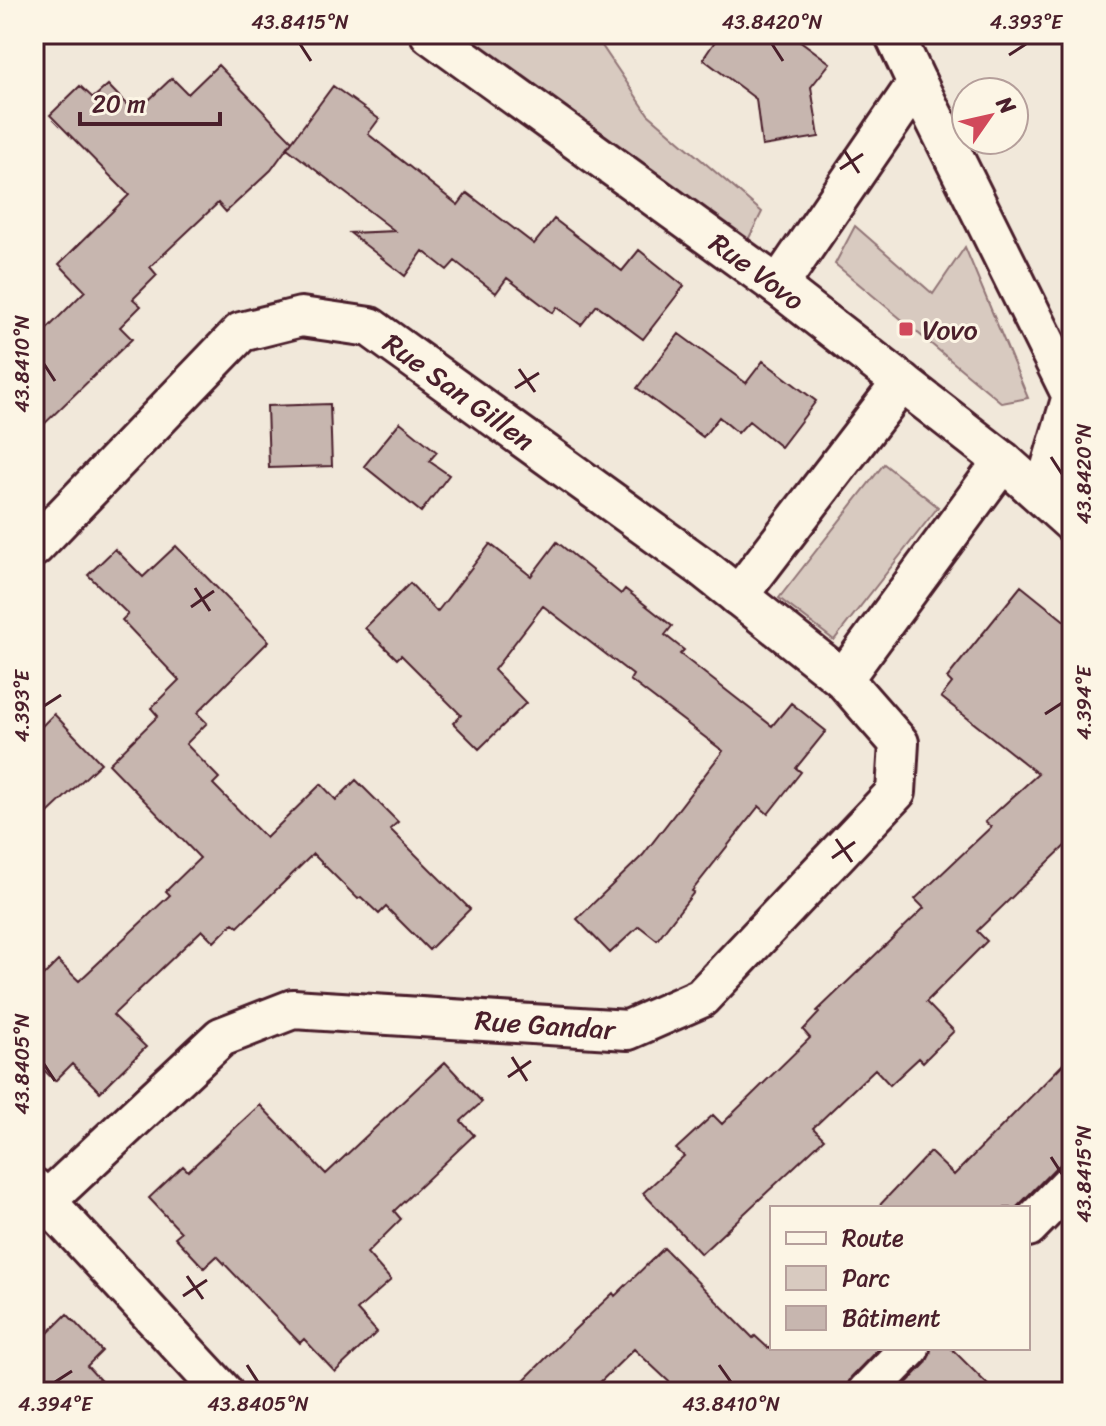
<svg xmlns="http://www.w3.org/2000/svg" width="1106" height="1426" viewBox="0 0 1106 1426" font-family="Sriracha,sans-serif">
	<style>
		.green { fill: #d8cac0; stroke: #917476; stroke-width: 2 }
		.building { fill: #c7b6af; stroke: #4a1f2b; stroke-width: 2 }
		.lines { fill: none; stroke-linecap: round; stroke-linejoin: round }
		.street-casing { stroke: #4a1f2b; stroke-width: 44 }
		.street { stroke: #fcf5e5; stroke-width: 38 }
		.ticks { fill: none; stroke: #4a1f2b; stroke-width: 3 }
		.poi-dot { fill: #d1495b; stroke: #fcf5e5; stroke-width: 3 }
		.labels { text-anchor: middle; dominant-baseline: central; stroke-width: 6; stroke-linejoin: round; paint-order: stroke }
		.street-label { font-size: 28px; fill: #4a1f2b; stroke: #fcf5e5 }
		.poi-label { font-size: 28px; fill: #4a1f2b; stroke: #fcf5e5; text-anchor: start }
		.neatline { fill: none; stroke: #4a1f2b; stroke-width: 3 }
		.ticks-label { font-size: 20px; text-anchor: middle; fill: #4a1f2b }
	</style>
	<rect width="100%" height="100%" fill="#f1e8da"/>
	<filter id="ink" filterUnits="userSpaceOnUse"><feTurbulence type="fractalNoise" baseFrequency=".0125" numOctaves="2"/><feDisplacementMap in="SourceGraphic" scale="16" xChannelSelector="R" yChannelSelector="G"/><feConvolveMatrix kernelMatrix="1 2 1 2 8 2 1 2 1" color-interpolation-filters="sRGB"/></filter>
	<g filter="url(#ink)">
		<!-- green -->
		<path class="green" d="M464 34H594L648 114 762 212 748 240 475 49Z
			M855 226 933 294 965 247 1028 398 1002 403 835 264Z
			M884 464 938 507 834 640 779 598Z"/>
		<!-- building -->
		<path class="building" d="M720 34H791L830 63 811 87 819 137 762 146 756 99 703 59Z
			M218 65 292 141 271 170 226 212 218 203 150 267 157 275 133 299 141 306 120 327 132 339 34 434V342L85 291 59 264 129 195 50 115 80 86 93 98 108 85 135 113 172 78 188 94Z
			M333 86 379 119 368 134 458 205 467 193 534 244 554 219 622 271 639 250 684 286 643 339 597 305 581 325 557 307 553 313 507 278 496 293 455 261 447 270 423 251 405 276 350 233 395 231 287 148Z
			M679 334 746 383 763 361 816 401 781 447 749 421 738 433 719 417 703 437 637 388Z
			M330 404 332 466 269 468 267 406Z
			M400 422 437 452 429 461 449 475 421 512 364 466Z
			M557 542 621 594 625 589 672 626 665 635 684 650 680 654 772 726 791 703 826 731 796 768 801 772 768 814 759 806 692 891 694 892 657 940 639 926 610 953 577 919 643 855 723 751 630 680 633 675 543 606 494 670 526 703 479 749 453 723 461 715 401 655 397 659 365 628 410 583 437 612 490 544 531 576Z
			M176 546 269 641 197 713 207 723 186 744 219 778 213 784 266 838 321 784 336 800 356 780 398 822 390 829 470 909 429 950 386 907 379 914 361 897 358 899 313 854 238 927 233 923 214 942 202 930 113 1015 146 1047 100 1092 72 1064 55 1081 34 1060V985L58 961 79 981 170 895 166 891 200 858 109 764 158 716 151 708 179 680 122 620 128 614 88 575 115 549 143 577Z
			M1021 586 1072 627V839L977 931 987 941 926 1002 954 1031 923 1062 919 1058 890 1085 875 1069 813 1128 824 1139 701 1254 643 1193 684 1156 676 1149 713 1115 722 1124 810 1038 803 1030 819 1013 817 1011 924 908 915 899 991 827 985 822 1038 774 941 697 952 683 947 678Z
			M54 714 101 763 34 826V734Z
			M1072 1055V1161L1056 1167 1016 1208H877L930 1152 954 1175Z
			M445 1062 482 1102 461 1121 474 1135 394 1211 401 1219 367 1253 391 1280 357 1310 377 1332 335 1372 304 1339 300 1343 217 1256 204 1268 175 1237 181 1232 149 1198 183 1166 188 1171 260 1105 326 1174Z
			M664 1248 753 1338 755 1336 768 1348H879L851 1377 846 1392H680L634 1349 590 1392H512L574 1330 613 1293 615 1296Z
			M67 1314 102 1351 87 1366 111 1392H34V1347Z
			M931 1348H951L995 1392H898L926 1363Z"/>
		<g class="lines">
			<defs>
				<g id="street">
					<path id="s1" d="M430 34 778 286 1003 461 1072 523"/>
					<path d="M917 83 1072 396 1043 494"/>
					<path d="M778 286 917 83 894 34"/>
					<path id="s2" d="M34 547 241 332 301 317 370 327 702 567 843 679 899 743 896 792 701 998 628 1030 293 1009 221 1037 46 1201"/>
					<path d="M738 596 902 382"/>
					<path d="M843 679 1003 461"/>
					<path d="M34 1188 223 1392"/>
					<path d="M1028 1227 1072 1182"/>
					<path d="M867 1392 910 1348"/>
				</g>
			</defs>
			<!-- street casing -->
			<use href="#street" class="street-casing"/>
			<!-- street -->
			<use href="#street" class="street"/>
		</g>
	</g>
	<!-- ticks -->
	<path class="ticks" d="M300 44 311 61M772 44 783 61M1009 55 1026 44M844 150 859 173M840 169 863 154M44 364 55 381M519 369 535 392M515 388 539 373M1051 457 1062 474M195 588 210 611M191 607 214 591M44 706 61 695M1045 714 1062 703M836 839 852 862M832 858 855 842M512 1057 527 1081M44 1064 55 1081M508 1077 531 1061M1051 1157 1062 1174M187 1276 203 1299M183 1296 207 1280M247 1365 258 1382M719 1365 731 1382M55 1382 72 1371"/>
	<!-- markers -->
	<rect class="poi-dot" x="898" y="321" width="16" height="16" rx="4"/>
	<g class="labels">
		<!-- street labels -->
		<g class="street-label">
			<text stroke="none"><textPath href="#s1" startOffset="404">Rue Vovo</textPath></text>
			<text stroke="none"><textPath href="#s2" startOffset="540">Rue San Gillen</textPath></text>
			<text transform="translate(545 1025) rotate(4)">Rue Gandar</text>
		</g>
		<!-- poi labels -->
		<g class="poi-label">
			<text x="922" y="329">Vovo</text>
		</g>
	</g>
	<!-- margin -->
	<rect width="1106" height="1426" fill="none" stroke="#fcf5e5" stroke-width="88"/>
	<!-- legend -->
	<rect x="770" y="1206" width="260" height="144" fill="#fcf5e5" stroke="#b59f9b" stroke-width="2"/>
	<rect x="786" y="1232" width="40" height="12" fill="#fcf5e5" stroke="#b59f9b" stroke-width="2"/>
	<text x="842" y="1246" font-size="24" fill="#4a1f2b">Route</text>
	<rect x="786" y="1266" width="40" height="24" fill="#d8cac0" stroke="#b59f9b" stroke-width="2"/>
	<text x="842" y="1286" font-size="24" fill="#4a1f2b">Parc</text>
	<rect x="786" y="1306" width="40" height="24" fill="#c7b6af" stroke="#b59f9b" stroke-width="2"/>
	<text x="842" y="1326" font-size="24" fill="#4a1f2b">Bâtiment</text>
	<!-- north arrow -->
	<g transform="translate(990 116) rotate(56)"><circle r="38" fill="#fcf5e5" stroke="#b59f9b" stroke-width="2"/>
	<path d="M0-6L14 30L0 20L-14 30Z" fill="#d1495b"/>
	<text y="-12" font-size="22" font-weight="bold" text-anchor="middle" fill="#4a1f2b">N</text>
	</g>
	<!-- scale -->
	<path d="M80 112v12h140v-12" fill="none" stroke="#4a1f2b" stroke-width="4"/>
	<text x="92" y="112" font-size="24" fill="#4a1f2b" stroke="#fcf5e5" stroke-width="6" paint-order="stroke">20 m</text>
	<rect x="44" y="44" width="1018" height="1338" class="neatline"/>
	<g class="ticks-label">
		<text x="300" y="29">43.8415°N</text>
		<text x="772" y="29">43.8420°N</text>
		<text x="1026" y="29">4.393°E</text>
		<text transform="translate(22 364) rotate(-90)" y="7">43.8410°N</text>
		<text transform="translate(1084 474) rotate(-90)" y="7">43.8420°N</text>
		<text transform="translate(1084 703) rotate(-90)" y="7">4.394°E</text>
		<text transform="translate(22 706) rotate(-90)" y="7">4.393°E</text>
		<text transform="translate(22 1064) rotate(-90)" y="7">43.8405°N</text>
		<text transform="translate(1084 1174) rotate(-90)" y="7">43.8415°N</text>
		<text x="55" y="1411">4.394°E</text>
		<text x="258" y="1411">43.8405°N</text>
		<text x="731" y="1411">43.8410°N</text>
	</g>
</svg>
